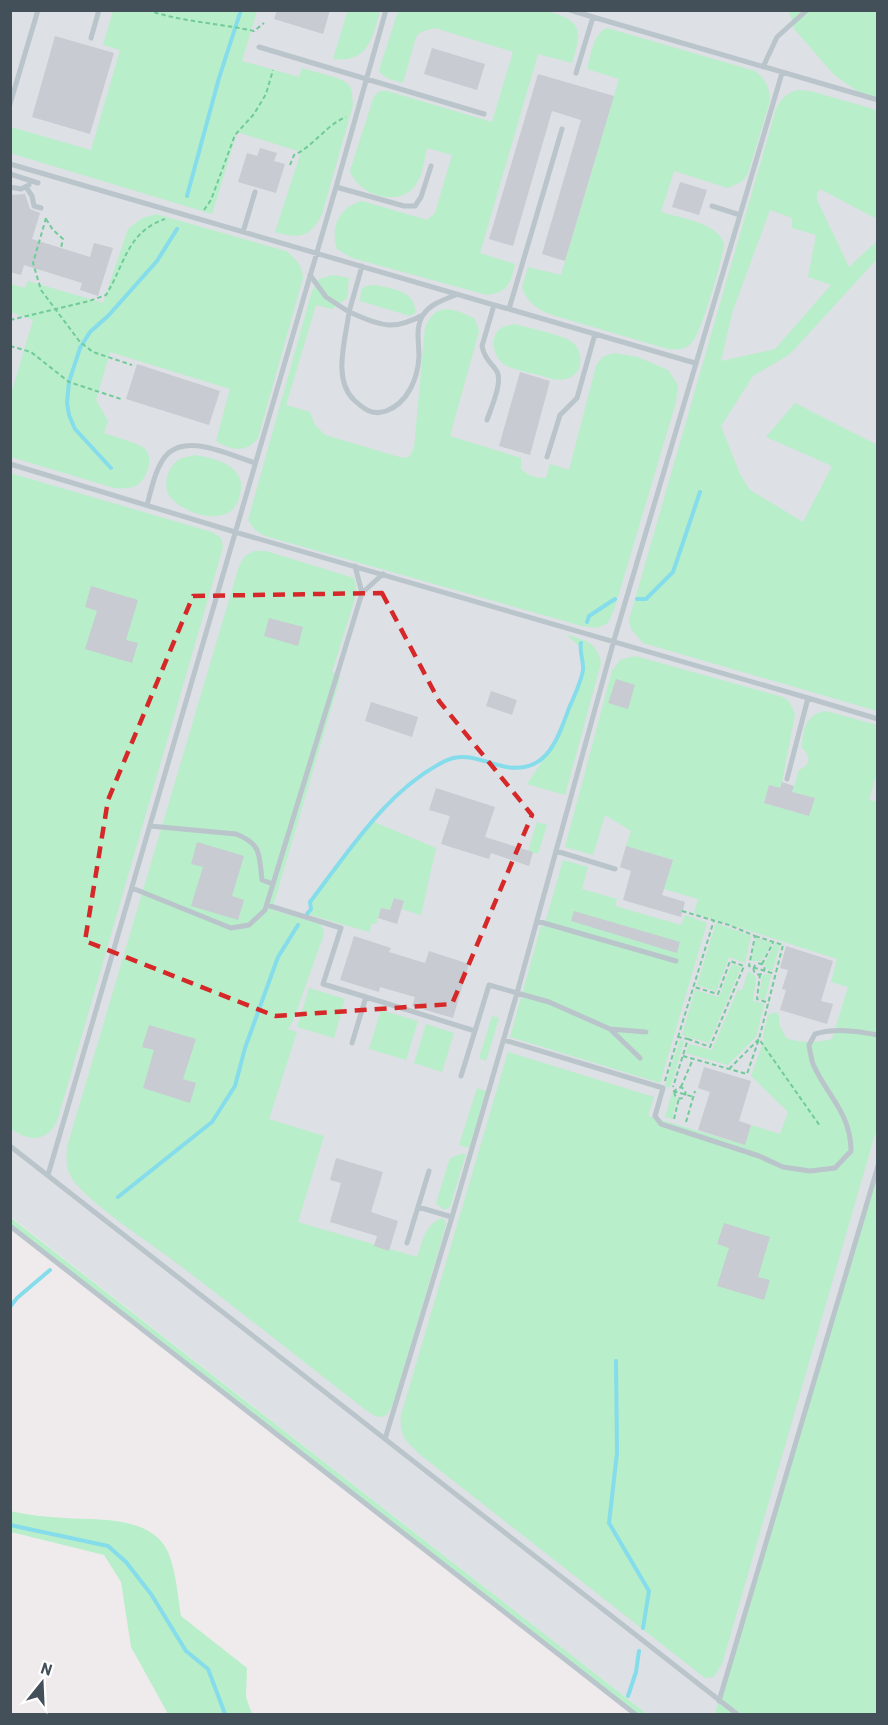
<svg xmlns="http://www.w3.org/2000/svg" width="888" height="1725" viewBox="0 0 888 1725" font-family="Barlow,sans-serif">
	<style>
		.airport { fill: #dde0e4 }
		.green { fill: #b8eeca; fill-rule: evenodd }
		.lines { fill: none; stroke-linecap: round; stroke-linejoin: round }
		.stream { stroke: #85dceb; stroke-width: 4 }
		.building { fill: #c8cbd1 }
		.path { stroke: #71cb99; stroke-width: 2; stroke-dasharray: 4.5 3; stroke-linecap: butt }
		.lane { stroke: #bac4cb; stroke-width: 5 }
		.marked { fill: none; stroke: #d62828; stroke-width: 4.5; stroke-dasharray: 12 8; stroke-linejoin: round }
	</style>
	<rect width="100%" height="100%" fill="#efebec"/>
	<!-- airport -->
	<path class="airport" d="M10 11H877V1714H647L11 1217Z"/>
	<!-- green -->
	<path class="green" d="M348 10 380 11C372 38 369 63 333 59Z
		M113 11H257L242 61 299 77 302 68C312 72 343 77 349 85 353 91 352 98 353 105L322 214C310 238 299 239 275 232L301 152 237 132 212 214 13 154 11 151V127L91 150 120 50 103 45Z
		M398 11H547C583 21 582 30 572 63L538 54 480 253 515 264C511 282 508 293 487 295L352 258 337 249C330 226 339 208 362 201L427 220 435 213 452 155 427 148C424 159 423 175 416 184 401 209 358 195 350 171L374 96 380 91H387L492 122 513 52 435 28 421 32 416 37 403 83C394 80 383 79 379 70Z
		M789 11H877V100L866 97 834 75 795 30Z
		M607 28 755 71C766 79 769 87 770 101L748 173 743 181 728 188 674 171 661 212C680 218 719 223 724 244 723 258 701 332 693 341 686 350 678 350 668 349L552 315C538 310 527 302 522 288L528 267 561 275 619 79 587 69C591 55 593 34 607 28Z
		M797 90 810 91 877 110V219L820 189 817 193V200L849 267 877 241V259L790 354 753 376 721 426 740 474 750 490 803 522 832 466 766 437 795 403 877 445V711L643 643 631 629 629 620 776 109C781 99 785 94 797 90ZM770 210 792 218V228L816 235 808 277 831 285 775 349 721 361 733 310Z
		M156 214 286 251C296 259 302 265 303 278L258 438C245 454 232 450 216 441L230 389 110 352 96 400 108 421 104 433C113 437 137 442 144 448 155 457 147 479 137 485 129 489 122 489 114 488L11 457V394L33 320 11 312V284L25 288 28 281 103 303 128 229 142 218Z
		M333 275 349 278 347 298 332 309 316 305 286 405 310 412 315 425 325 435 403 458 409 457 414 448 425 328C435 301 454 308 475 319L479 331 450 436 521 458V469C528 476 536 478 546 478L550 464 569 470 596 366 602 357 614 353 638 357 668 370 678 385 676 402 615 607 608 623 597 628 582 626 265 536 255 530 248 520 312 291 319 279Z
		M376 285C392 289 417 291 415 313L410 316 360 301 361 290 366 286Z
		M515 324C527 328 564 335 572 342 585 352 583 375 566 379 558 381 551 379 543 376 532 373 518 371 507 366 493 359 488 338 501 328 505 326 510 325 515 324Z
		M194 455C212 457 244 465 241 489 240 497 238 504 232 510 216 524 180 512 169 495 162 484 169 465 180 459 184 457 190 457 194 455Z
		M10 473 212 532 221 538 223 547 58 1118C49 1142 30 1143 10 1128Z
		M254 551H266L354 578 357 592 332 672 341 675 272 910 320 924 323 929 324 934 293 1021 288 1029 297 1032 269 1119 324 1136 298 1222 417 1257C423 1241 425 1224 442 1218L445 1221 446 1225 393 1404 388 1413 383 1417 375 1416 367 1411C305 1363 244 1314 182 1267 150 1242 103 1214 77 1185 66 1173 66 1162 67 1147L239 566 245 556Z
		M566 634C585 641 597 641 601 663L565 795 527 784 559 736 583 669 580 647Z
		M635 656 783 697 789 701 795 714 782 782 780 788 769 785 764 803 809 816 814 798 792 792 799 770C811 765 811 756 802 748 802 730 807 713 826 711L877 725V771L869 800 878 802 877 1127 722 1664 714 1677 705 1678 423 1457C407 1442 399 1438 401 1415L508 1052 654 1097 648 1116 745 1145 751 1125 780 1134 788 1112 751 1076 764 1040 763 1036 768 1015 776 1012 779 1016V1024L786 1038C799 1043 818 1043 832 1039L848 987 831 982 837 959 694 913 698 899 657 887 666 882 673 860 626 846 631 831 605 815 593 855 565 847 612 671 620 660Z
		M372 821 436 848 421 915 402 909 404 901 394 898 390 910 381 908 376 924 372 923 369 932 307 914 311 909 310 901Z
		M537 822 547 825 538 854 528 851Z
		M563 860 588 867 582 889 617 899 615 906 681 925 685 915 707 923 660 1083 510 1037 541 926 544 927Z
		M716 923 751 936 745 963 729 957 716 991 697 985Z
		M756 938 772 943 761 961H751Z
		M775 943 780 945 772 971 767 969 764 964Z
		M732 964 741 967 709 1043 682 1035 695 990 719 997Z
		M748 972H750L756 977 753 1001 764 1004 756 1037 728 1065 686 1053 689 1044 712 1050 738 990H742Z
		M766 974 771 975 765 1000 759 998 762 976Z
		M309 988 345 999 334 1038 297 1027Z
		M381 1010 418 1021 406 1060 369 1049Z
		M492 1016 499 1018 486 1061 479 1058Z
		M426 1024 454 1033 442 1072 414 1063Z
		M680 1040 684 1041 670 1088 665 1086Z
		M477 1088 486 1091 469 1148 459 1145Z
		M672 1093 677 1099 672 1119 665 1117Z
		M461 1154H466L450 1207 444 1210 436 1203 450 1158Z
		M877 1166V1714H715L719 1701Z
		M10 1217 647 1714H635L11 1226Z
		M10 1511C28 1515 47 1517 65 1518 95 1520 144 1516 164 1545 175 1560 178 1597 181 1616L247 1668 246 1697 252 1714H168L131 1647 121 1582 104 1555 11 1532Z"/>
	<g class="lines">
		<!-- stream -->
		<path class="stream" d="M187 196 219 78 241 10
			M111 468 75 429 69 415 67 403 69 382 80 348 90 332 108 316 157 261 177 229
			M637 599H646L673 572 700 492
			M587 622 589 616 615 599
			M307 914 311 909 310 902C349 851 387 790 445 761 463 752 480 760 498 765 544 778 556 744 569 708 574 697 581 682 583 670 584 661 579 652 581 643
			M118 1197 212 1122 235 1086 245 1048 278 957 298 925
			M10 1307 17 1298 50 1270
			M616 1361 617 1453 609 1523 649 1591 643 1628
			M10 1525 108 1546 126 1562 151 1594 186 1651 208 1669 225 1714
			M628 1696 636 1672 639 1651"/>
	</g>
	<!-- building -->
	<path class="building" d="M277 10H330L323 34 274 19Z
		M55 36 114 53 90 134 32 117Z
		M432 48 485 64 477 90 424 74Z
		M538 74 614 96 565 261 542 254 581 120 552 111 513 246 489 239Z
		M260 148 277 153 274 161 285 164 276 193 238 182 247 153 257 156Z
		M680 182 707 190 699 215 672 207Z
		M25 194 30 209 40 213 32 239 90 257 94 243 113 248 98 296 80 290 82 283 24 265 21 275 10 272V195Z
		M137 364 220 391 209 425 126 399Z
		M520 372 550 381 530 455 499 446Z
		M91 586 138 600 126 640 138 643 132 663 85 649 97 611 85 607Z
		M269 618 303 627 298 646 264 636Z
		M616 679 635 685 628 709 608 703Z
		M491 691 517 700 512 715 486 706Z
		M371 702 418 717 412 737 365 721Z
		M782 782 794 786 792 792 815 798 809 816 764 803 769 785 780 788Z
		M436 788 495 807 485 837 533 852 529 866 491 853 489 859 441 844 450 816 429 810Z
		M197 842 244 856 232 896 244 900 238 920 191 906 203 867 191 864Z
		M626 846 673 860 662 895 685 902 681 917 623 900 631 871 620 867Z
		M394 898 404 901 397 924 378 918 381 908 390 910Z
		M574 911 680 942 677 953 571 921Z
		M354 936 391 948 389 952 425 963 429 951 469 964 453 1018 412 1006 415 997 380 987 379 992 340 980Z
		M786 946 833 961 821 1001 833 1004 827 1024 780 1010 786 990 782 989 788 970 780 968Z
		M149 1025 196 1039 183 1079 196 1083 190 1103 143 1088 154 1050 142 1047Z
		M704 1067 751 1081 739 1121 751 1125 745 1145 698 1130 710 1092 698 1088Z
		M336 1158 383 1172 371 1212 398 1221 389 1251 374 1246 377 1236 330 1222 341 1183 330 1180Z
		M724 1223 770 1237 758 1277 770 1280 764 1300 717 1286 729 1248 717 1244Z"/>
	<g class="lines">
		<!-- path -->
		<path class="path" d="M147 10C182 22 218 23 254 31L264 23
			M290 165 294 155C314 146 326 125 346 117
			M204 210 211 200 235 135 254 114 266 94 273 70
			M46 218 33 263 41 290 80 342 93 352 132 365
			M46 219 53 230 63 239 61 248
			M10 320 89 301 106 295C125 264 127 232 165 219
			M10 346 31 352 69 382 121 399
			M682 911 729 925 755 936 749 966 775 974
			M753.5 969a5.5 5.5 0 1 1 11 0a5.5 5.5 0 1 1-11 0Z
			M762 964 773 943
			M760 974 757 999 769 1003
			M678 1037 714 920
			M688 1039 710 1047 744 966 730 961 718 994 694 987
			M683 1056 747 1074 759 1039 783 945 755 936
			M729 1069 759 1039 820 1126
			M665 1081 678 1037 688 1039 673 1087
			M681 1087 693 1059
			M674.5 1093a5.5 5.5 0 1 1 11 0a5.5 5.5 0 1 1-11 0Z
			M673 1091 694 1097
			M674 1119 679 1098
			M686 1122 695 1091"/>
		<!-- lane -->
		<path class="lane" d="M386 10 336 187 404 206H415L421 197 431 166
			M570 10 593 17
			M91 38 99 10
			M259 47 484 114
			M763 67 777 37 807 10
			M576 73 593 17 878 100
			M10 104 38 10
			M562 129 509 309 595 334
			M10 164 494 305
			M10 174 38 183
			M10 187 21 189 29 185
			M26 187 32 196 34 206 41 208
			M712 206 740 215 782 73
			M243 232 255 192
			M362 266 349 312C381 325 391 332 423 315
			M310 275 326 297 349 312C346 338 332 379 354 400 364 409 372 416 386 411 408 403 418 378 419 356 419 342 415 328 423 315 431 303 446 299 458 294
			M487 420C491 408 504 380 496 370 490 362 484 357 482 346L494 305 509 309
			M547 457 560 415 577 398 595 334 695 363
			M10 464 235 532 808 698 787 779
			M147 505C151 491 154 473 162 461 181 429 229 455 255 463
			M362 593 383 574
			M808 698 878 719
			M150 826 236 834C262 844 259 855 262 880L273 884
			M556 851 615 869
			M132 888 231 928 249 925 265 910 362 593 355 566
			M267 905 341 928 323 984 366 997
			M537 921 676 961
			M610 1029 646 1032
			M504 1040 663 1088 655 1116 661 1124 759 1156 783 1167 810 1171 835 1168 851 1151C851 1113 827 1096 813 1064 811 1058 810 1051 809 1045L815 1034C836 1028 856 1031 878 1035
			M352 1043 366 997 475 1031 461 1076
			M640 1058 610 1029 549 1002 517 993 614 640 740 215
			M10 1146 737 1714
			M48 1175 336 187
			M452 1217 517 993 489 985 475 1031
			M10 1226 635 1714
			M407 1243 429 1171
			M385 1439 452 1217 418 1207
			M719 1701 878 1166"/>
	</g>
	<!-- marked area -->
	<path class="marked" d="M382 593 439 701 532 815 452 1004 275 1016 85 941 108 800 193 596Z"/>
	<!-- border -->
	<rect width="888" height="1725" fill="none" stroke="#445059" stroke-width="24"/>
	<!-- north arrow -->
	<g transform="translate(42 1683) rotate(18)" stroke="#ffffff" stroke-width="4.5" paint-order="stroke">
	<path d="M0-4.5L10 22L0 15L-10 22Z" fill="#445059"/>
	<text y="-9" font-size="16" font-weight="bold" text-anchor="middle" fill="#445059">N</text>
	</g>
</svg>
